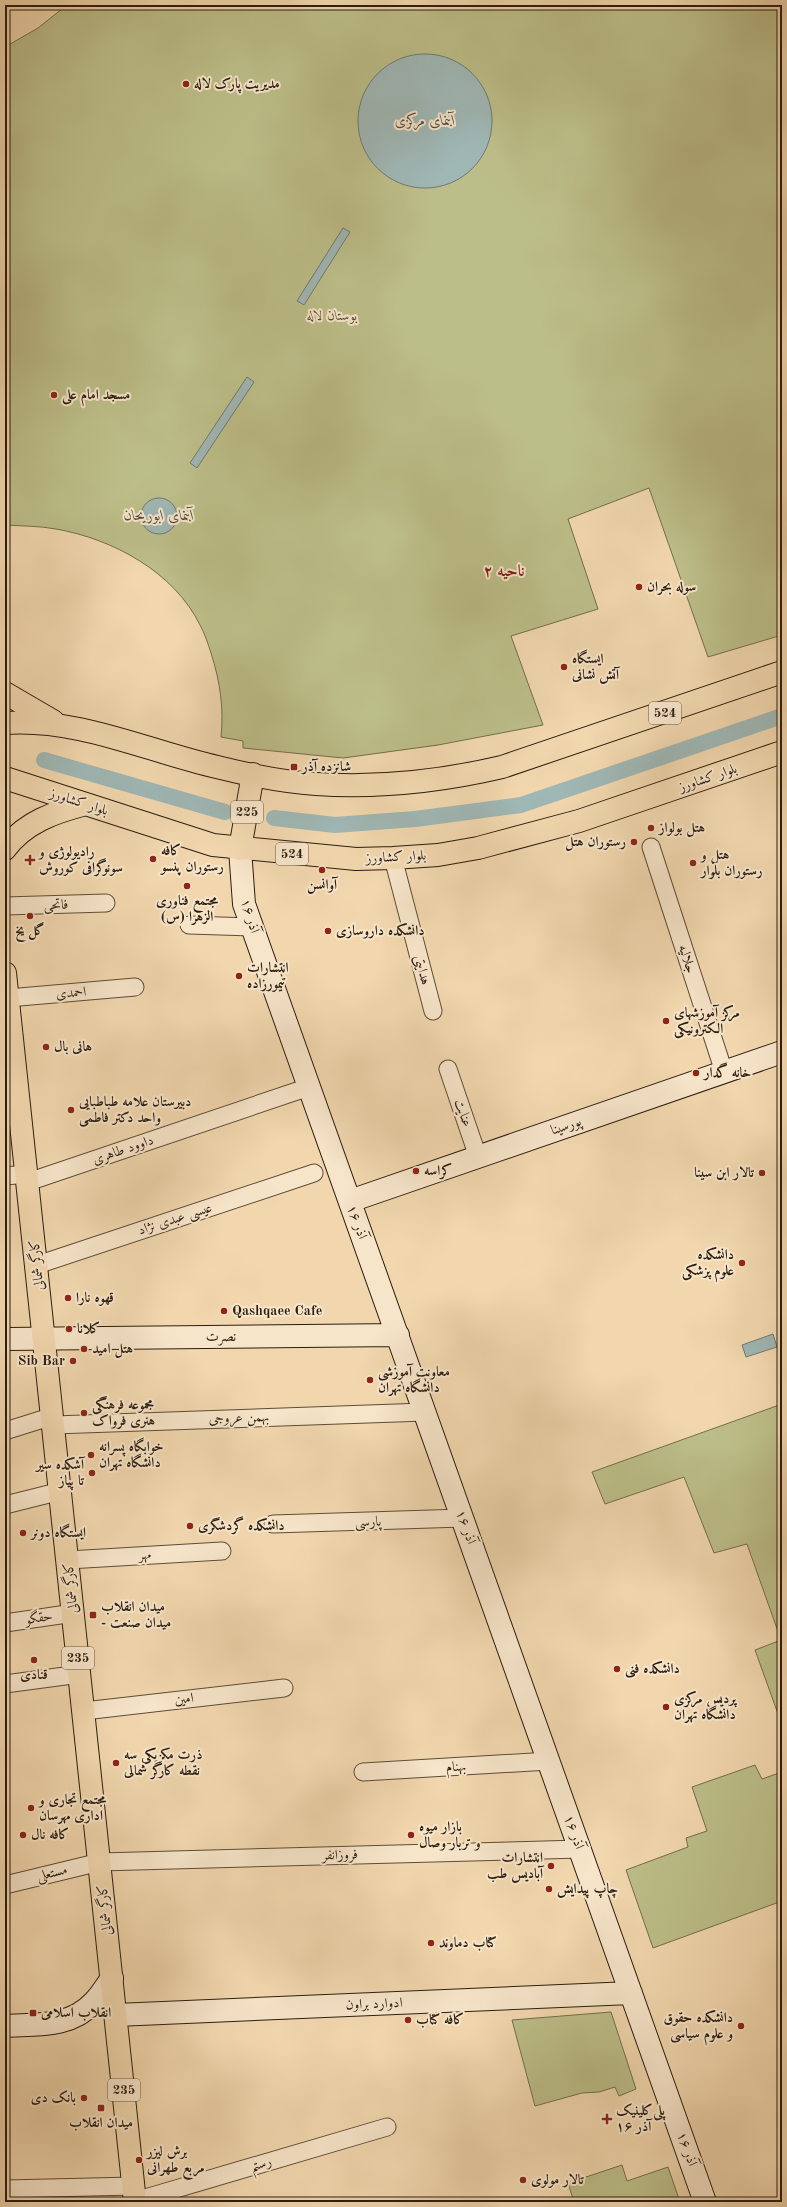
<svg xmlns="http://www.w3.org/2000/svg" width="787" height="2207" viewBox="0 0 787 2207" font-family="'Old Standard TT',Amiri,serif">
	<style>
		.green { fill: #bcbe89; stroke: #736e4c }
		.water { fill: #9fb7b5; stroke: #707973 }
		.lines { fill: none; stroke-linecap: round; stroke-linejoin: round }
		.canal { stroke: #9fb7b5; stroke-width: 16 }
		.street-casing { stroke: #5c4c38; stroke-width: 19 }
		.secondary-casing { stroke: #2a1d10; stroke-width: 24 }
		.primary-casing { stroke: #2a1d10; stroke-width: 24 }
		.street { stroke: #f7e5ca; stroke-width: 17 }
		.secondary { stroke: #f7e5ca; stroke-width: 22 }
		.primary { stroke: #f2d7ae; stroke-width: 22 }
		.poi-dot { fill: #8f2418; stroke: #f7e5ca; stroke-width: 1.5 }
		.labels { text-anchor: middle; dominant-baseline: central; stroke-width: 4; stroke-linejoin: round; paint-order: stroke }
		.shield { fill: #f7e5ca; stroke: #685948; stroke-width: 1 }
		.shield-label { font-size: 13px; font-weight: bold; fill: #2a1d10 }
		.poi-label { font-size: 14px; font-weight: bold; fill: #2a1d10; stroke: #f7e5ca; text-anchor: start }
		.park-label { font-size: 14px; font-style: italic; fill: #564d34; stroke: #f7e5ca }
		.street-label { font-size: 14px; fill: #2a1d10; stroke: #f7e5ca }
		.water-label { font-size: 15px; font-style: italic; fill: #4d4b42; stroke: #f7e5ca }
		.quarter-label { font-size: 16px; font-weight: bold; fill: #7a1f14; stroke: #f7e5ca }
	</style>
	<rect width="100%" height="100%" fill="#f2d7ae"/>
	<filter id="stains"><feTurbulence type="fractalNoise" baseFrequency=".005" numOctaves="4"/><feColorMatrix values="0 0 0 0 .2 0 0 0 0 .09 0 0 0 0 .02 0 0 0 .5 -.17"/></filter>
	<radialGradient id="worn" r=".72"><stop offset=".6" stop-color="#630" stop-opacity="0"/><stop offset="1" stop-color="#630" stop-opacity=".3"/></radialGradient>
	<!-- green -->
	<path class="green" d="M67 5H782V635L708 657 649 488 568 519 598 609 511 636 543 725 438 745 343 758 243 748V741L221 737C224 708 220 681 211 653 208 644 205 634 200 625 174 572 113 539 56 529 40 526 22 526 5 525V47L38 28Z
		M782 1404V1725L755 1650 781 1640 747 1544 714 1553 684 1477 605 1504 592 1472Z
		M755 1765 762 1779 782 1772V1901L653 1948 626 1870 688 1847 686 1838 707 1831 692 1787Z
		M611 2012 636 2089 619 2096 615 2087 599 2092 582 2093 535 2106 512 2020Z
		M622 2165 627 2181 668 2167 680 2202H574L568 2183Z"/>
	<!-- water -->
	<path class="water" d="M358 121a67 67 0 1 1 134 0a67 67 0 1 1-134 0Z
		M343 228 350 232 304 305 297 301Z
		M247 377 254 382 197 468 190 463Z
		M141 516a18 18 0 1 1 36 0a18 18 0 1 1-36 0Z
		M773 1334 777 1347 746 1357 742 1345Z"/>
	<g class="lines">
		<!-- canal -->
		<path class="canal" d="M44 760 225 812
			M274 818 335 825 415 819 521 805 782 716"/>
		<defs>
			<path id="street" d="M651 847 724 1072
				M393 858 433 1011
				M5 906 106 903
				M189 925 252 927
				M8 998 135 987
				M448 1069 478 1157
				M5 1176 27 1174
				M28 1182 309 1087
				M37 1265 314 1173
				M54 1425 425 1412
				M5 1431 53 1416
				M5 1505 61 1491
				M273 1524 463 1518
				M68 1560 222 1551
				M5 1623 74 1613
				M5 1684 80 1674
				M84 1711 284 1688
				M363 1772 549 1761
				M5 1885 100 1862 580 1849
				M5 2189 134 2186
				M135 2201 387 2127"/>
			<path id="secondary" d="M240 849 244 904 705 2202
				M350 1201 782 1052
				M5 1339 398 1335
				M116 2015 631 1993
				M5 2026C37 2024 70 2028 94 2002 101 1995 106 1986 112 1978"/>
			<path id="primary" d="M5 693 53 721
				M5 723C79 718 147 751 217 767 249 775 283 782 316 784 378 788 442 781 502 767L782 672
				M5 778 213 845 356 859 393 858 438 855 478 848 579 821 782 752
				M5 849C25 822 55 812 86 804
				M240 849 253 774
				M5 973 135 2202"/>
		</defs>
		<!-- street casing -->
		<use href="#street" class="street-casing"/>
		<!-- secondary casing -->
		<use href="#secondary" class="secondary-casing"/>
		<!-- primary casing -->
		<use href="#primary" class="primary-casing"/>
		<!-- street -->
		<use href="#street" class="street"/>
		<!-- secondary -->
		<use href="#secondary" class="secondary"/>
		<!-- primary -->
		<use href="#primary" class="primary"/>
	</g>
	<!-- markers -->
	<g class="poi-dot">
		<circle cx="186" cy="84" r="4"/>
		<circle cx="54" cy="395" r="4"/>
		<circle cx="639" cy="587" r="4"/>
		<circle cx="564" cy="667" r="4"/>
		<rect x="290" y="763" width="8" height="8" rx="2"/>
		<circle cx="651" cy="828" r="4"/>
		<circle cx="634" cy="842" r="4"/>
		<circle cx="153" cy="859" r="4"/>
		<path d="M28 854h4v4h4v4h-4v4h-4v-4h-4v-4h4z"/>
		<circle cx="693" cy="863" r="4"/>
		<circle cx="322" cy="870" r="4"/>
		<circle cx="187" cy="886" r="4"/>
		<circle cx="30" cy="916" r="4"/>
		<circle cx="328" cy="931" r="4"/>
		<circle cx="239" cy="976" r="4"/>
		<circle cx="666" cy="1021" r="4"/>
		<circle cx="46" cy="1047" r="4"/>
		<circle cx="696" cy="1073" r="4"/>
		<circle cx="71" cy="1110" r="4"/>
		<circle cx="416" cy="1171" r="4"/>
		<circle cx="762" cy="1173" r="4"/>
		<circle cx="742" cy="1263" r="4"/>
		<circle cx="68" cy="1298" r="4"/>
		<circle cx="224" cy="1311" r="4"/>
		<circle cx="69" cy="1329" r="4"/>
		<circle cx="84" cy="1349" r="4"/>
		<circle cx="73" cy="1361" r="4"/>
		<circle cx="370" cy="1380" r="4"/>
		<circle cx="84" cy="1413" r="4"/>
		<circle cx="91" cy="1455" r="4"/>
		<circle cx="92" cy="1473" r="4"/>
		<circle cx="190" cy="1526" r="4"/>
		<circle cx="23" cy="1533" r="4"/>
		<rect x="89" y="1611" width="8" height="8" rx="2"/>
		<circle cx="34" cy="1660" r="4"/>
		<circle cx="617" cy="1669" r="4"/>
		<circle cx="666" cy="1707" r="4"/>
		<circle cx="116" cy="1763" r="4"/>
		<circle cx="31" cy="1808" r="4"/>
		<circle cx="23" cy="1835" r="4"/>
		<circle cx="411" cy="1835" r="4"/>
		<circle cx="551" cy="1866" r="4"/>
		<circle cx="549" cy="1889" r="4"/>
		<circle cx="431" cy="1943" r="4"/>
		<rect x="29" y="2009" width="8" height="8" rx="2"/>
		<circle cx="408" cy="2020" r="4"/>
		<circle cx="741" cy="2026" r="4"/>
		<circle cx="84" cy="2098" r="4"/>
		<rect x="97" y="2104" width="8" height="8" rx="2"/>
		<path d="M605 2113h4v4h4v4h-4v4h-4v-4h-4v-4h4z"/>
		<circle cx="139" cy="2160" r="4"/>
		<circle cx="523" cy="2180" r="4"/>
	</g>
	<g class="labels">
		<!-- shield labels -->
		<g class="shield">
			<rect x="649" y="702" width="32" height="22" rx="3"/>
			<rect x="231" y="801" width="32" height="22" rx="3"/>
			<rect x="276" y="843" width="32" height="22" rx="3"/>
			<rect x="62" y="1647" width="32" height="22" rx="3"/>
			<rect x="108" y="2079" width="32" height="22" rx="3"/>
		</g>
		<g class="shield-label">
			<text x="665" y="713">524</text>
			<text x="247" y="812">225</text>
			<text x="292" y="854">524</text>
			<text x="78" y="1658">235</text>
			<text x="124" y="2090">235</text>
		</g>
		<!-- poi labels -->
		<g class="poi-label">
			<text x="194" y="84">مدیریت پارک لاله</text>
			<text x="62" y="395">مسجد امام علی</text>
			<text x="647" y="587">سوله بحران</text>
			<text x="572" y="659">ایستگاه<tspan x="572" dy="16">آتش نشانی</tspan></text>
			<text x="302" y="767">شانزده آذر</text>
			<text x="659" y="828">هتل بولواز</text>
			<text x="626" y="842" text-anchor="end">رستوران هتل</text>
			<text x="161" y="851">کافه<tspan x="161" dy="16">رستوران پنسو</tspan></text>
			<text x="39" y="852">رادیولوژی و<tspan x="39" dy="16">سونوگرافی کوروش</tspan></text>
			<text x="701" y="855">هتل و<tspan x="701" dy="16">رستوران بلوار</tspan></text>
			<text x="322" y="885" text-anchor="middle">آوانسن</text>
			<text x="187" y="901" text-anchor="middle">مجتمع فناوری<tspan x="187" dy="16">الزهرا (س)</tspan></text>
			<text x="30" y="931" text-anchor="middle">گل یخ</text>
			<text x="336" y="931">دانشکده داروسازی</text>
			<text x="247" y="968">انتشارات<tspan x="247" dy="16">تیمورزاده</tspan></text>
			<text x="674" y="1013">مرکز آموزشهای<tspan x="674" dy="16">الکترونیکی</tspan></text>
			<text x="54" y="1047">هانی بال</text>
			<text x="704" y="1073">خانه گدار</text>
			<text x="79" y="1102">دبیرستان علامه طباطبایی<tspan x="79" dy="16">واحد دکتر فاطمی</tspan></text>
			<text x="424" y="1171">کراسه</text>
			<text x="754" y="1173" text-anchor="end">تالار ابن سینا</text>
			<text x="734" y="1255" text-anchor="end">دانشکده<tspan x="734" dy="16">علوم پزشکی</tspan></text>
			<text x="76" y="1298">قهوه نارا</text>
			<text x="232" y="1311">Qashqaee Cafe</text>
			<text x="77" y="1329">کلانا</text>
			<text x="92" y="1349">هتل امید</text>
			<text x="65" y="1361" text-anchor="end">Sib Bar</text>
			<text x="378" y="1372">معاونت آموزشی<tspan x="378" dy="16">دانشگاه تهران</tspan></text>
			<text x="92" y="1405">مجموعه فرهنگی<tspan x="92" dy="16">هنری فرواک</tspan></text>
			<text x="99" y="1447">خوابگاه پسرانه<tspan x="99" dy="16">دانشگاه تهران</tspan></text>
			<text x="84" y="1465" text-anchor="end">آشکده سیر<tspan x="84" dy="16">تا پیاز</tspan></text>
			<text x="198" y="1526">دانشکده گردشگری</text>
			<text x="31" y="1533">ایستگاه دونر</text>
			<text x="101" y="1607">میدان انقلاب<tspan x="101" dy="16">- میدان صنعت</tspan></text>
			<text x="625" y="1669">دانشکده فنی</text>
			<text x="34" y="1675" text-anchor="middle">قنادی</text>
			<text x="674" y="1699">پردیس مرکزی<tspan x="674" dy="16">دانشگاه‌ تهران</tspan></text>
			<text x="124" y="1755">ذرت مکزیکی سه<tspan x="124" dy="16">نقطه کارگر شمالی</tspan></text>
			<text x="39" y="1800">مجتمع تجاری و<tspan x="39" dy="16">اداری مهرسان</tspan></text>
			<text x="419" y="1827">بازار میوه<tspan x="419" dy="16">و تربار وصال</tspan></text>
			<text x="31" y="1835">کافه نال</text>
			<text x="543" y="1858" text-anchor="end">انتشارات<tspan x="543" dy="16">آبادیس طب</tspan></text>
			<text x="557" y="1889">چاپ پیدایش</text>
			<text x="439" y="1943">کتاب دماوند</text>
			<text x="41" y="2013">انقلاب اسلامی</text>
			<text x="733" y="2018" text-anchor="end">دانشکده حقوق<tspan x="733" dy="16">و علوم سیاسی</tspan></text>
			<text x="416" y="2020">کافه کتاب</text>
			<text x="76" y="2098" text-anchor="end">بانک دی</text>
			<text x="616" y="2111">پلی‌کلینیک<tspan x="616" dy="16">۱۶ آذر</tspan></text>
			<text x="101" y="2123" text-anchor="middle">میدان انقلاب</text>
			<text x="147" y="2152">برش لیزر<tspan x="147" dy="16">مربع طهرانی</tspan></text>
			<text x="531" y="2180">تالار مولوی</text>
		</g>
		<!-- park labels -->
		<g class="park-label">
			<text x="332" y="316">بوستان لاله</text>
		</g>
		<!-- street labels -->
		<g class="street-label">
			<text transform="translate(708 778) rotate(-19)">بلوار کشاورز</text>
			<text transform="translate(79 802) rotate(18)">بلوار کشاورز</text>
			<text transform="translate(396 857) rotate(-3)">بلوار کشاورز</text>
			<text transform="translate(56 905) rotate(-1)">فاتحی</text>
			<text transform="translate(250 916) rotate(73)">۱۶ آذر</text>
			<text transform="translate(687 959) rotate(72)">جلالیه</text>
			<text transform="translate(422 970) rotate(75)">هدایتی</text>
			<text transform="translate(71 993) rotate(-5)">احمدی</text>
			<text transform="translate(463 1113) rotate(71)">عنایت</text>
			<text transform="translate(566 1126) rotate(-19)">پورسینا</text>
			<text transform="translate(123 1150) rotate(-19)">داوود طاهری</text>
			<text transform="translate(175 1219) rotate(-18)">عیسی عبدی نژاد</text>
			<text transform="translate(357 1222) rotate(70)">۱۶ آذر</text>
			<text transform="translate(37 1265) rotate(-96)">کارگر شمالی</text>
			<text x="221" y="1337">نصرت</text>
			<text transform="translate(239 1418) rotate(-2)">بهمن عروجی</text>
			<text transform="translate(368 1522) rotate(-2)">پارسی</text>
			<text transform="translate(466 1527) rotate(70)">۱۶ آذر</text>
			<text transform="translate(145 1555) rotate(-3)">مهر</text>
			<text transform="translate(71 1588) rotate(-96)">کارگر شمالی</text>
			<text transform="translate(39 1618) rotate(-8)">حقگو</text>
			<text transform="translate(184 1699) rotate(-6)">امین</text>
			<text transform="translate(456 1767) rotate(-3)">بهنام</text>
			<text transform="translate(574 1832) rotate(70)">۱۶ آذر</text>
			<text transform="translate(340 1855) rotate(-2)">فروزانفر</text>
			<text transform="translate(52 1873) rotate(-14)">مستعلی</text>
			<text transform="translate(105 1910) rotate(-96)">کارگر شمالی</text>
			<text transform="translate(374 2004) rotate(-2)">ادوارد براون</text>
			<text transform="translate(687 2149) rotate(70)">۱۶ آذر</text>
			<text transform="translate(261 2164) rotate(-16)">رستم</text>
		</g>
		<!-- water labels -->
		<g class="water-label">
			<text x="425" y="121">آبنمای مرکزی</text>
			<text x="159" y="516">آبنمای ابوریحان</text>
		</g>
		<!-- quarter labels -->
		<g class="quarter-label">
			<text x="504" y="572">ناحیه ۲</text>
		</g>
	</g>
	<!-- margin -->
	<rect width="787" height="2207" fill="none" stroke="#f2d7ae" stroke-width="20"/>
	<rect x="6" y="6" width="775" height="2195" fill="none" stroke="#2a1d10" stroke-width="2"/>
	<rect x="10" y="10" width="767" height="2187" fill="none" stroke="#2a1d10"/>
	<rect width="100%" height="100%" filter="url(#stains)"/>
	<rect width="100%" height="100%" fill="url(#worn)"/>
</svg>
